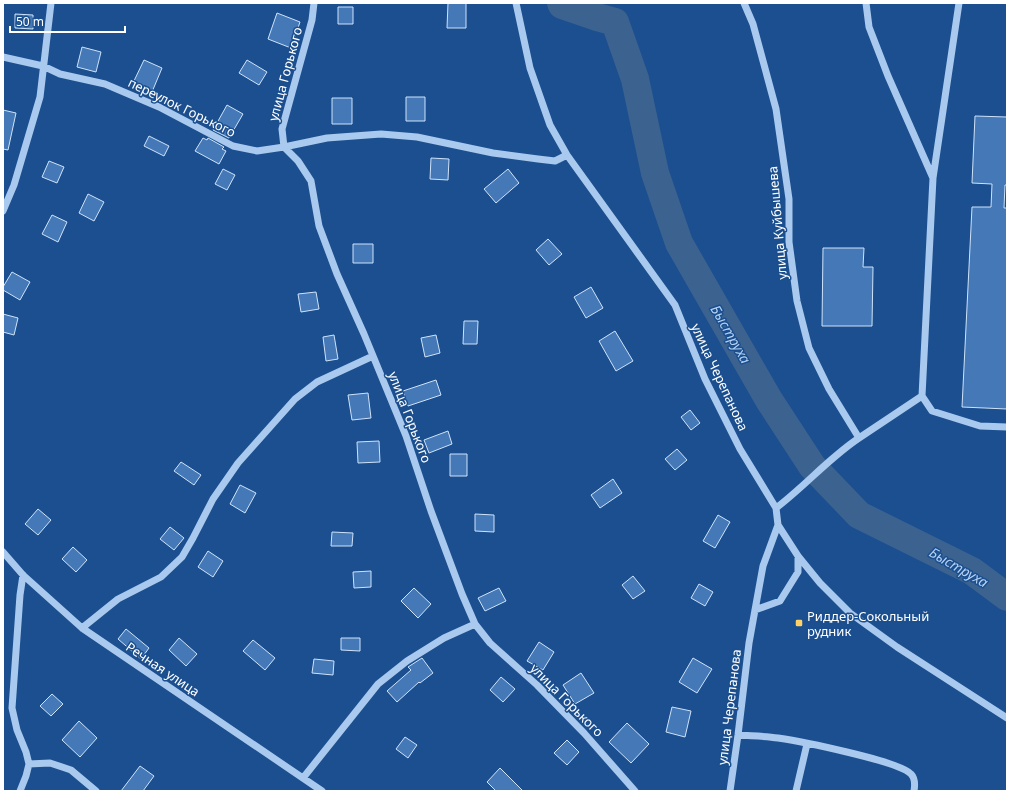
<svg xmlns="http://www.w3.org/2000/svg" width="1010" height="794" viewBox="0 0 1010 794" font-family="'Noto Sans',sans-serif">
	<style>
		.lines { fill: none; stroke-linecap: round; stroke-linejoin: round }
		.river { stroke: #3c6290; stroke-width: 28 }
		.building { fill: #4478b7; stroke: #cfe3fa }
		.minor { stroke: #a9c9ee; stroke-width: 7 }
		.poi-dot { fill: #ffd166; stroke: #1b4f8f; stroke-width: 1.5 }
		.labels { text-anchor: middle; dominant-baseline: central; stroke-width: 3; stroke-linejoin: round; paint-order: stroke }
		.street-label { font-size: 13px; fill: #fff; stroke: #1b4f8f }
		.poi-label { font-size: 13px; fill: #fff; stroke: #1b4f8f; text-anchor: start }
		.water-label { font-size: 14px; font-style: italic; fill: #b5d3f5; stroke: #1b4f8f }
	</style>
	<rect width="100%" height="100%" fill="#1b4f8f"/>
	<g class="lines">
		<!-- river -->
		<path class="river" d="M561 3 562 5 597 17 615 22 635 79 655 173 679 243 769 400 812 466 859 515 972 571 1007 597"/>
	</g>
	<!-- building -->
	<path class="building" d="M448 3H466V28H447Z
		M338 7H353V24H338Z
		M277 13 300 22 291 48 268 39Z
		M15 14 33 15V29L15 28Z
		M82 47 101 52 96 72 77 67Z
		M144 60 162 68 152 92 133 83Z
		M247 60 267 72 259 85 239 73Z
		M406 97H425V121H406Z
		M332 98H352V124H332Z
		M227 105 243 114 229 138 213 130Z
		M3 110 16 113 8 150 3 149Z
		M975 116 1007 117V185H1005L1004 208H1007V409L962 407 972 207H991L992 184 972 183Z
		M149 136 169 146 164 156 144 146Z
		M203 138 207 140 208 138 224 147 222 149 226 151 219 164 195 151Z
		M431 158 449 159 448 180 430 179Z
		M49 161 64 167 57 183 42 177Z
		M223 169 235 175 227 190 215 184Z
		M508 169 519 183 496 203 484 189Z
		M88 194 104 202 94 221 79 213Z
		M52 215 67 222 58 242 42 234Z
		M548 239 562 254 549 265 536 250Z
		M353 244H373V263H353Z
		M823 248H864L863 267H873L872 326H822Z
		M12 272 30 282 20 300 3 290V287Z
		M591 287 603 308 586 318 574 297Z
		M316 292 319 309 301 312 298 294Z
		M3 314 18 318 14 335 3 332Z
		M464 321H478L477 344H463Z
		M615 331 633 361 616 371 599 341Z
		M334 335 338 359 326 361 323 337Z
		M436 335 440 353 425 357 421 338Z
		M436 380 441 395 408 406 403 391Z
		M368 393 371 418 352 420 348 395Z
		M690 410 700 423 691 430 681 417Z
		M448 431 452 444 429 453 424 440Z
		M379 441 380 462 358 463 357 442Z
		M677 449 687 460 675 470 665 459Z
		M450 454H467V476H450Z
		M181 462 201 475 194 485 174 471Z
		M613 479 622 493 600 508 591 495Z
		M240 485 256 493 245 513 230 504Z
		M38 509 51 520 38 535 25 524Z
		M475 514 494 515V532L475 531Z
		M718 515 730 522 715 548 703 541Z
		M170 527 184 538 174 550 160 539Z
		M332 532 353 533 352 546H331Z
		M73 547 87 560 76 572 62 559Z
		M208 551 223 561 213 577 198 567Z
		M371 571V587L354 588 353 572Z
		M633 576 645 591 633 599 622 585Z
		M699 584 713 592 705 606 691 598Z
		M414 588 431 604 418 618 401 601Z
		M499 588 506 601 485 611 478 598Z
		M126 629 149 648 141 659 118 639Z
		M179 638 197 654 186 666 169 650Z
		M341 638H360V651L341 650Z
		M253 640 275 658 265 670 243 651Z
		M539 642 554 652 543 670 527 661Z
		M422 658 433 673 420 683 419 682 397 702 387 691 411 670 408 667Z
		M693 658 712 669 697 693 679 682Z
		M314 659 334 661 333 675 312 673Z
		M581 673 594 693 575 704 563 685Z
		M501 677 515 689 503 702 490 690Z
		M52 694 63 704 51 716 40 706Z
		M672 707 691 711 685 737 666 732Z
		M79 721 97 738 80 757 62 740Z
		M627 723 649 744 631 763 609 742Z
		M405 737 417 745 408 758 396 749Z
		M567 740 579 752 567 765 554 753Z
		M140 766 154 776 143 791H121Z
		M500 768 523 791H496L487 782Z"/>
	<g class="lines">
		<!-- minor -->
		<path class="minor" d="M314 3 312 20 282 129 284 147 298 161 311 181 319 226 337 274 364 334 406 436 431 511 462 594 475 624 490 643 537 685 584 733 635 791
			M516 3 530 68 550 125 567 155 675 305 705 379 740 449 776 508 778 525 763 566 749 643 738 735 730 791
			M744 3 753 24 776 109 789 199V242L797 301 809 348 829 389 859 438C829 458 805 486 776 508
			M866 3 869 27 888 76 933 178 922 396 932 411 980 426 1007 427
			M3 57 43 66 60 74 105 84 159 107 233 146 257 151 284 147 327 138 381 134 417 137 493 153 538 159 555 161 567 155
			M933 178 959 3
			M3 211 14 185 40 97 51 3
			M859 438 922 396
			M778 525 798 556 820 583 850 613 897 647 1007 718
			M3 552 23 575 82 628 322 791
			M755 610 780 601 798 572V556
			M82 628 118 599 161 577 182 557 193 538 213 499 238 463 295 399 317 382 373 356
			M738 735C751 736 765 736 778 738 799 741 899 761 911 774 915 778 915 785 914 791
			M29 764 50 763 71 770 96 791
			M303 778 378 684 407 661 444 638 475 624
			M20 791 26 776 29 764 26 752 17 730 12 708 20 595 23 575
			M796 791 807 744"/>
	</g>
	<!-- markers -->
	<rect class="poi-dot" x="795" y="619" width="8" height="8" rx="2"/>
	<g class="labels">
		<!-- street labels -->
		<g class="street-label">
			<text transform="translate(285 74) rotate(-75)">улица Горького</text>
			<text transform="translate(182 107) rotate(26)">переулок Горького</text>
			<text transform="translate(777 223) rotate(-95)">улица Куйбышева</text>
			<text transform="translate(720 377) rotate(65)">улица Черепанова</text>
			<text transform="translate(410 417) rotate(69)">улица Горького</text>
			<text transform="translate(163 669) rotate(34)">Речная улица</text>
			<text transform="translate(567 700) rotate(45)">улица Горького</text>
			<text transform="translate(729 707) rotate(-83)">улица Черепанова</text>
		</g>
		<!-- poi labels -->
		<g class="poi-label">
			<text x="807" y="616">Риддер-Сокольный<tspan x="807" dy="15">рудник</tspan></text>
		</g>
		<!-- water labels -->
		<g class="water-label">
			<text transform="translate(731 334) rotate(60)">Быструха</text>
			<text transform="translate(959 567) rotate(30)">Быструха</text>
		</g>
	</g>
	<!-- border -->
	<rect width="1010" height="794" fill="none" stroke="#ffffff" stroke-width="8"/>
	<!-- scale -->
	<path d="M10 26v6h115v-6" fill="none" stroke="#ffffff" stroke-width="2"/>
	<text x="16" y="26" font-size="12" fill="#ffffff" stroke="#1b4f8f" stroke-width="3" paint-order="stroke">50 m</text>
</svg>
